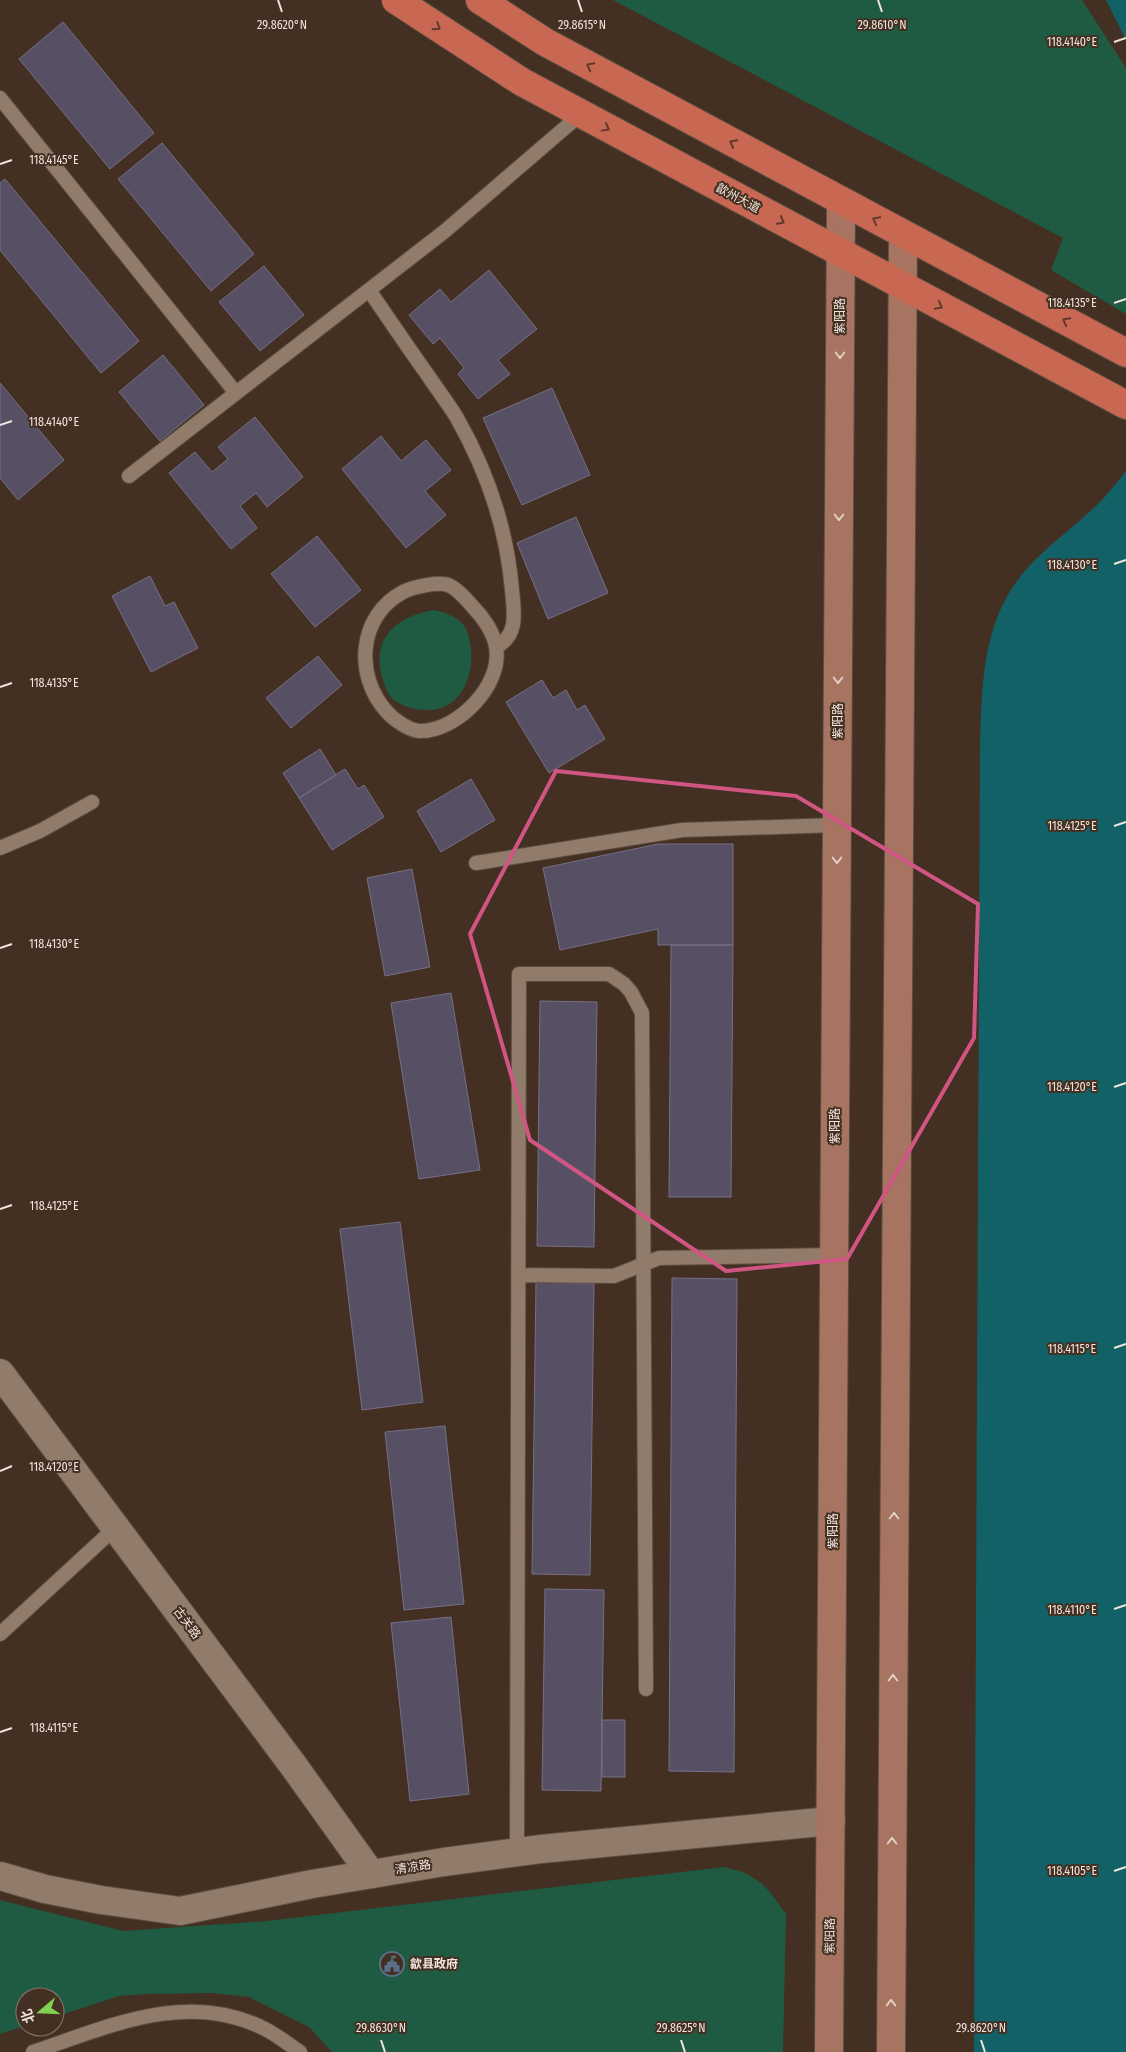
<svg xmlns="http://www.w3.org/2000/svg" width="1126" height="2052" viewBox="0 0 1126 2052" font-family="'Fira Sans Condensed','Noto Sans SC',sans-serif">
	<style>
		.green { fill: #1f5a42 }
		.water { fill: #126166 }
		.building { fill: #575065; stroke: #766f86 }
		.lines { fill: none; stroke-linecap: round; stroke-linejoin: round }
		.service-casing { stroke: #5d4d41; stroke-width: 16 }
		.minor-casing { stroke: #5d4d41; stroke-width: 30 }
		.tertiary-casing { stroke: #5d4d41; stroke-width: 30 }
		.secondary-casing { stroke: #5d4d41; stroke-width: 30 }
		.trunk-casing { stroke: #5d4d41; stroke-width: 30 }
		.service { stroke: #917b6b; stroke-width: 14 }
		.minor { stroke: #917b6b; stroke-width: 28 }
		.tertiary { stroke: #917b6b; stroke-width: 28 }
		.secondary { stroke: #a67461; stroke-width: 28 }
		.trunk { stroke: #c96852; stroke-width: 28 }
		.oneway { stroke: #5e3b2c }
		.oneway2 { stroke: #e2cec3 }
		.marked { fill: none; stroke: #d05582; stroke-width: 4; stroke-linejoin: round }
		.ticks { fill: none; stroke: #f1e4dc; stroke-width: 2 }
		.labels { text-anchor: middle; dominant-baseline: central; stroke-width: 4; stroke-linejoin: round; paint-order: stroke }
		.street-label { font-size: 12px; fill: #f1e4dc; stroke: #433022 }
		.poi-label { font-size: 12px; font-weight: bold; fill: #f1e4dc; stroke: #433022; text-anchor: start }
		.ticks-label { font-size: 12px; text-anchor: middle; fill: #f1e4dc; stroke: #433022; stroke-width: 4; stroke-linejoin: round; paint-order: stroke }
	</style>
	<rect width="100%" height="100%" fill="#433022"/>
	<!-- green -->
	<path class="green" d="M613 0H1082L1126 68V314L1051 270 1063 238Z
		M434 610C445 612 461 618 466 629 480 661 467 711 427 710 415 710 404 707 394 700 387 694 385 686 382 677 371 637 398 616 434 610Z
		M724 1867 743 1872 760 1882 770 1892 786 1914 783 2052H332L309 2027 249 1997 212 1993 147 1994 119 1996 55 2017V1997H25V2026L0 2034V1900L123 1931 267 1921Z"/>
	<!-- water -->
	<path class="water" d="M1106 0H1126V40Z
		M1126 471V2052H974L980 747C982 679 982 614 1033 562 1055 540 1080 522 1102 500 1110 491 1118 481 1126 471Z"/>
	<!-- building -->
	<path class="building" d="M63 22 154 133 110 169 19 59Z
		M162 143 254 254 211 291 118 179Z
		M5 179 139 341 101 373 0 250V183Z
		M264 266 304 315 260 351 219 302Z
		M489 270 537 329 498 360 510 374 478 399 458 374 464 368 440 338 433 344 409 315 440 289 451 302Z
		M163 355 204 405 160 441 119 392Z
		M0 383 64 460 18 500 0 478Z
		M552 388 590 475 522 505 483 418Z
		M255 417 303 477 267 507 256 493 240 506 257 528 231 549 169 473 195 452 212 472 228 459 218 447Z
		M381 436 401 461 426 440 451 470 425 491 446 515 406 548 342 469Z
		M576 517 608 593 548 619 517 543Z
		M317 536 361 590 315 627 271 574Z
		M150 576 165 606 174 602 198 648 151 672 112 596Z
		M318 656 342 685 291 728 266 698Z
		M542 680 553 698 566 690 577 710 585 705 605 739 549 773 506 702Z
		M320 749 336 775 299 798 283 773Z
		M345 769 358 789 364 785 384 817 332 850 299 798Z
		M471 779 495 820 441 852 417 811Z
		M658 844H733V945H658V929L560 950 543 868Z
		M412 869 430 967 385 976 367 878Z
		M671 945H733L731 1197H669Z
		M451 993 480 1170 419 1179 391 1003Z
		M540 1001 597 1002 594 1247 537 1246Z
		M400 1222 423 1402 362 1410 340 1229Z
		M672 1278 737 1279 734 1772 669 1771Z
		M536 1282 594 1284 590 1575 532 1574Z
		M445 1426 464 1604 404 1610 385 1432Z
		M545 1589 604 1590 601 1791 542 1790Z
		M451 1617 469 1794 410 1801 391 1623Z
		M602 1720H625V1777H602Z"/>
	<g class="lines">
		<defs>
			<path id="service" d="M0 98 236 393
				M369 290C388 318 407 346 427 374 437 389 448 403 457 418 487 471 507 530 512 590 514 612 519 635 496 647
				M129 476 445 231 581 114
				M433 584C437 584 444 583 448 585 457 588 467 600 473 607 483 617 494 633 496 647 503 685 457 732 419 731 409 730 394 720 387 712 354 676 358 616 403 592 412 587 423 586 433 584Z
				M0 848 40 831 92 802
				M476 863 682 830 837 825
				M518 1275 614 1276 659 1258 835 1255
				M0 1634 116 1527
				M517 1852 519 974H609L624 984 631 992 642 1013 646 1689
				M33 2052C108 2027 187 1989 265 2029 277 2035 288 2044 300 2052"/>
			<path id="minor" d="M0 1373 293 1765 371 1874"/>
			<path id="tertiary" d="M0 1876 45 1889 101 1900 180 1911 312 1884 444 1862 541 1849 831 1821"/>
			<path id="secondary" d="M829 2052 841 201
				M891 2052 903 234"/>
			<path id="trunk" d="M396 0 522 82 1126 405
				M480 0 545 42 1126 353"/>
		</defs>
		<!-- service casing -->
		<use href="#service" class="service-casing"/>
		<!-- minor casing -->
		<use href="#minor" class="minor-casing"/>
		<!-- tertiary casing -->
		<use href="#tertiary" class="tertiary-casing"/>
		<!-- secondary casing -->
		<use href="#secondary" class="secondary-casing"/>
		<!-- trunk casing -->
		<use href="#trunk" class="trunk-casing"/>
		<!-- service -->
		<use href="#service" class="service"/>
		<!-- minor -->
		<use href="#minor" class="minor"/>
		<!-- tertiary -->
		<use href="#tertiary" class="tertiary"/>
		<!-- secondary -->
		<use href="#secondary" class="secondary"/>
		<!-- trunk -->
		<use href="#trunk" class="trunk"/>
	</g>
	<!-- one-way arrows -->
	<defs><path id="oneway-chevron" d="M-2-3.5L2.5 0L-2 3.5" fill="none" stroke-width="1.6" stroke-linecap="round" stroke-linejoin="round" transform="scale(1.25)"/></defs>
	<g class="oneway">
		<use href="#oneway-chevron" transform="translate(437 27) rotate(33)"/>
		<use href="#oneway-chevron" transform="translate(590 66) rotate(-152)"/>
		<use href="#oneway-chevron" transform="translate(606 128) rotate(29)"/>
		<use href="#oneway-chevron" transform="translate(733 143) rotate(-152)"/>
		<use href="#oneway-chevron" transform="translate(876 220) rotate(-152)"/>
		<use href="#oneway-chevron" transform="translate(781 221) rotate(28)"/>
		<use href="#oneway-chevron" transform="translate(939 306) rotate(28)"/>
		<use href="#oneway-chevron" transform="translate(1066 321) rotate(-152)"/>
	</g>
	<g class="oneway2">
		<use href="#oneway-chevron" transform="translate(840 355) rotate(90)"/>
		<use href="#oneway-chevron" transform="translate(839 517) rotate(90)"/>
		<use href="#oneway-chevron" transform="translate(838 680) rotate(90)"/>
		<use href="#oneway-chevron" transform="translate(837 860) rotate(90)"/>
		<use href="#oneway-chevron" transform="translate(894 1516) rotate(-90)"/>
		<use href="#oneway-chevron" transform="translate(893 1678) rotate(-90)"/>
		<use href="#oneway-chevron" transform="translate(892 1841) rotate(-90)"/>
		<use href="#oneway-chevron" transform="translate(891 2003) rotate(-90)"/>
	</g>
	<!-- marked area -->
	<path class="marked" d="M556 771 796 796 978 904 974 1038 847 1259 726 1271 530 1140 470 934Z"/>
	<!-- ticks -->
	<path class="ticks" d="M278 0 282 12M578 0 582 12M878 0 882 12M1114 42 1126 38M0 164 12 160M1114 303 1126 299M0 425 12 421M1114 564 1126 560M0 687 12 683M1114 826 1126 822M0 948 12 944M1114 1087 1126 1083M0 1209 12 1205M1114 1348 1126 1344M0 1471 12 1466M1114 1609 1126 1605M0 1732 12 1728M1114 1871 1126 1867M381 2040 385 2052M681 2040 685 2052M981 2040 985 2052"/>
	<!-- icons -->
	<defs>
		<symbol id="civic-ring" viewBox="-11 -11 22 22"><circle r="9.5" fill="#433022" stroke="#5c6f8a" stroke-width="1.5"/><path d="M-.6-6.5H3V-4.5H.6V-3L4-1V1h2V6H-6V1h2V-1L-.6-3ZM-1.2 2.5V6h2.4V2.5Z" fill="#5c6f8a"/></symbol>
	</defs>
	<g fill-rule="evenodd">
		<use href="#civic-ring" x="378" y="1950" width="28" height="28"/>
	</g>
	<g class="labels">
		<!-- street labels -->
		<g class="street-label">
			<text transform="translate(738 198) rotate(28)">歙州大道</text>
			<text transform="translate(840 316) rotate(-90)">紫阳路</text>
			<text transform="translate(838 721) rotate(-90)">紫阳路</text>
			<text transform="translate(835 1126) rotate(-90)">紫阳路</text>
			<text transform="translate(833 1531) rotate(-90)">紫阳路</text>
			<text transform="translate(187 1623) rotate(53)">古关路</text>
			<text transform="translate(413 1867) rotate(-9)">清凉路</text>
			<text transform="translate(830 1936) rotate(-89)">紫阳路</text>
		</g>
		<!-- poi labels -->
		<g class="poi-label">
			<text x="410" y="1964">歙县政府</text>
		</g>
	</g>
	<g class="ticks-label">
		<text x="582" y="29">29.8615°N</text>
		<text x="882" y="29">29.8610°N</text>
		<text x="282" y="29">29.8620°N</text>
		<text x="1072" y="46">118.4140°E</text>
		<text x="54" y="164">118.4145°E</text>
		<text x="1072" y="307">118.4135°E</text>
		<text x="54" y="426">118.4140°E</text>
		<text x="1072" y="569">118.4130°E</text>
		<text x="54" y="687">118.4135°E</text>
		<text x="1072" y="830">118.4125°E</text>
		<text x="54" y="948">118.4130°E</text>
		<text x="1072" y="1091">118.4120°E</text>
		<text x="54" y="1210">118.4125°E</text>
		<text x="1072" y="1353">118.4115°E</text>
		<text x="54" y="1471">118.4120°E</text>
		<text x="1072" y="1614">118.4110°E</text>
		<text x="54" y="1732">118.4115°E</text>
		<text x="1072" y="1875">118.4105°E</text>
		<text x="381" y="2032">29.8630°N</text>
		<text x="681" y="2032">29.8625°N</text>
		<text x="981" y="2032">29.8620°N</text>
	</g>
	<!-- north arrow -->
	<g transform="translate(40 2012) rotate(251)"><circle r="24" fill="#433022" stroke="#89786c"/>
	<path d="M0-4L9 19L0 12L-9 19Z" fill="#80d051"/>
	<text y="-8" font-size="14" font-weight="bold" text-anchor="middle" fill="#f1e4dc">北</text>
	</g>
</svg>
